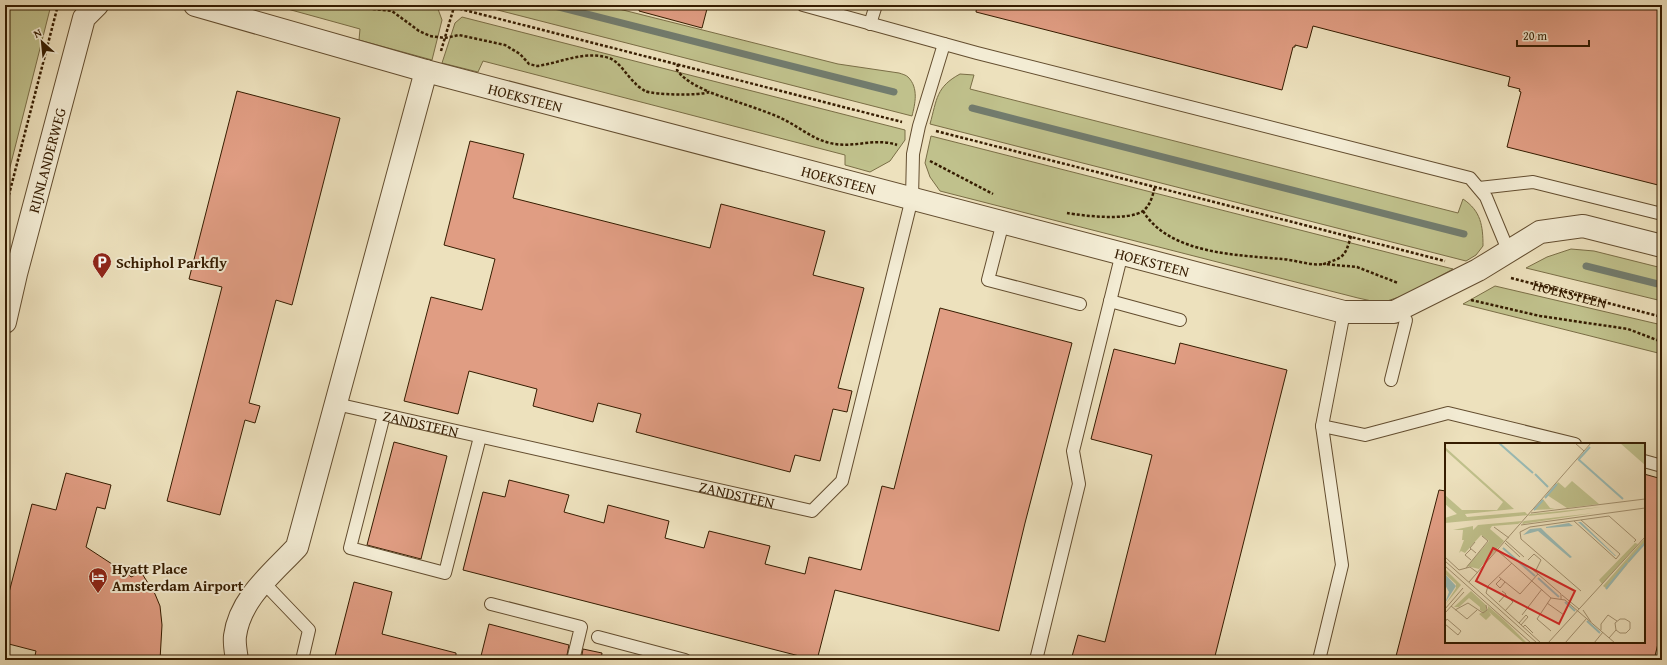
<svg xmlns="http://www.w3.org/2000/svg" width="1667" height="665" viewBox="0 0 1667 665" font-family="'Gentium Book Plus',serif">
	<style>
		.green { fill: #c0c18c; stroke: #7a6e46 }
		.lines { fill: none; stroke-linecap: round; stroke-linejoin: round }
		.stream { stroke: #727c6e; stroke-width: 7 }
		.building { fill: #e09d83; stroke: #351c00 }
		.service-casing { stroke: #634d2f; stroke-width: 14 }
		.minor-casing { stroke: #634d2f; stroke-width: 24 }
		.tertiary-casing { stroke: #634d2f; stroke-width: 24 }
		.path { stroke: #351c00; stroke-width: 2.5; stroke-dasharray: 3 2; stroke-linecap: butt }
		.service { stroke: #f3ecd4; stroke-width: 12 }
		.minor { stroke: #f3ecd4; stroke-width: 22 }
		.tertiary { stroke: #f3ecd4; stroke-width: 22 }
		.labels { text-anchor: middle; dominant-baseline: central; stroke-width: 4; stroke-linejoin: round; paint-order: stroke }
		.street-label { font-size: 15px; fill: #351c00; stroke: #f3ecd4 }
		.poi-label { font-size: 15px; font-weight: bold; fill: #351c00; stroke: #f3ecd4; text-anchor: start }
		.inset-river { fill: none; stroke: #9abcb7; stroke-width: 2 }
		.inset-road { fill: none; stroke: #a39271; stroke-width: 1 }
		.view { fill: #d62828; fill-opacity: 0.15; stroke: #d62828; stroke-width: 2 }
		.inset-edge { fill: none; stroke: #351c00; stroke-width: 2 }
	</style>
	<rect width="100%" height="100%" fill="#ede1bd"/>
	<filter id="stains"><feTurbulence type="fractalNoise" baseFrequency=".005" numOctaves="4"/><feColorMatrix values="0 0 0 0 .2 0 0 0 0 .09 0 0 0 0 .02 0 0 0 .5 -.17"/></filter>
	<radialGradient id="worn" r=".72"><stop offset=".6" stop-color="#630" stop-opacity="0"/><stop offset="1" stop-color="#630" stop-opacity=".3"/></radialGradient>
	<!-- green -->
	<path class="green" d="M5 5H51L5 187Z
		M273 5H422L438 9 442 20 432 60 359 40 360 29Z
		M478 5H603L838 64 899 73C902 74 906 75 908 77 919 88 915 104 912 116Z
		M462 17 905 130V140L890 161 870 172 845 165V155L483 61 478 72 442 63 455 23Z
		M960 74 974 75 970 89 1458 213 1463 199C1481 211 1483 226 1483 246L1476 255 1466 261 930 124C937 99 936 87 960 74Z
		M931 136 1453 269 1405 295 1381 303 1358 298 940 191 930 177 925 163Z
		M1571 249 1594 251 1662 268V301L1526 268 1547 257Z
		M1495 286 1662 325V354L1463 304Z"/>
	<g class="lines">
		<!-- stream -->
		<path class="stream" d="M551 5 894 92
			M972 108 1464 234
			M1586 266 1662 285"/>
	</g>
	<!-- building -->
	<path class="building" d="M640 5H708L702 28 639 11Z
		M977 5H1662V186L1507 147 1521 92 1519 91 1520 89 1508 86 1510 77 1313 26 1307 48 1295 45V47H1293L1282 90 976 12Z
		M237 91 340 118 292 305 276 300 249 403 260 406 255 423 245 420 220 515 167 501 222 287 189 279Z
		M470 141 524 154 513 198 710 248 721 204 825 231 813 275 864 288 838 388 852 391 847 412 833 409 820 461 795 455 790 472 636 432 641 414 598 403 593 422 533 406 537 389 469 371 458 414 404 401 431 297 482 310 495 259 444 245Z
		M940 308 1072 343 1025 523 999 631 835 590 817 660H815L463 570 483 492 505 497 509 480 569 495 564 512 604 523 608 505 669 521 665 538 704 548 709 531 770 546 765 564 805 574 809 557 861 570 882 486 894 489Z
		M1180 343 1287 370 1214 660H1071L1078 635 1105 642 1152 455 1091 439 1114 349 1175 364Z
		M394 442 447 456 421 559 367 545Z
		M66 473 111 485 105 509 97 507 86 547 112 564 121 565 131 577 141 572 155 594 160 606 162 625 160 660H34L36 651 5 643V608L32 504 56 510Z
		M1644 474 1662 479V627L1654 660H1395L1439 490 1446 491V642H1644Z
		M354 582 392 592 382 634 456 653V660H334Z
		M489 624 569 645 566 660H480Z
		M583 649 602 653 601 660H581Z"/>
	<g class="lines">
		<defs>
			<g id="service">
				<path d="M803 5 977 53 1470 178 1486 197 1508 250"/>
				<path d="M870 24 876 5"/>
				<path d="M1479 188 1533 182 1662 214"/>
				<path d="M1003 222 988 280 1080 304"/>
				<path d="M1110 301 1180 320"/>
				<path d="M1391 380 1406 320"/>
				<path id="s2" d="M336 404 812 511 842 481 912 198 913 154 919 126 944 44"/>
				<path d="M384 415 350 548 445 573 480 437"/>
				<path d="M1322 426 1365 435 1448 413 1575 444"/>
				<path d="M1644 461 1662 466"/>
				<path d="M264 583 309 630 302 660"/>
				<path d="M491 604 581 627 573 660"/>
				<path d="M598 637 685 660"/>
				<path d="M1036 660 1079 484 1073 451 1122 253"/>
				<path d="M1319 660 1342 565 1322 426 1344 312"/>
			</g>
			<path id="minor" d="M237 660C236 653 234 643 235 636 240 598 273 573 297 547L426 71"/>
			<g id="tertiary">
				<path id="s3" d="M195 5 426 71 1344 312H1394L1478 270 1540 232 1583 226 1662 246"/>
				<path id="s4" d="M5 322 16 274 84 18 97 5"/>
			</g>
		</defs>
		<!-- service casing -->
		<use href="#service" class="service-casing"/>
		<!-- minor casing -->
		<use href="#minor" class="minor-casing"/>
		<!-- tertiary casing -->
		<use href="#tertiary" class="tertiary-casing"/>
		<!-- path -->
		<g class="path">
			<path d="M333 5 392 11 419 31 430 36 445 38 459 35 505 45 520 54 529 64 537 66C561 63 584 50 609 58 619 61 627 76 635 83 637 86 642 89 645 91 655 95 699 96 709 92 733 101 758 108 781 118 798 126 812 139 830 143 853 149 875 137 897 145"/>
			<path d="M445 5 902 122"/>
			<path d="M441 51 454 7"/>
			<path d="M678 64 677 70C685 81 697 86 709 92"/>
			<path d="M936 131 1445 261"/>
			<path d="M930 161 993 194"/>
			<path d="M5 210 58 5"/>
			<path d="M1143 211C1169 254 1237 255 1282 259 1296 260 1310 266 1324 264"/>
			<path d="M1067 213C1084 216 1129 221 1143 211 1151 205 1153 194 1155 186"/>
			<path d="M1351 236C1345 257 1344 257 1324 264L1357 267 1398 283"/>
			<path id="s1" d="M1511 278 1662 317"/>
			<path d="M1471 300 1540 316 1628 329 1662 342"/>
		</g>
		<!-- service -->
		<use href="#service" class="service"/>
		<!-- minor -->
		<use href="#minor" class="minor"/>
		<!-- tertiary -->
		<use href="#tertiary" class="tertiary"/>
	</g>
	<!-- icons -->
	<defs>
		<symbol id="parking-pin" viewBox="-11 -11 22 30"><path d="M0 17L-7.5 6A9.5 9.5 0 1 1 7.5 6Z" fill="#8f2418" stroke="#f3ecd4"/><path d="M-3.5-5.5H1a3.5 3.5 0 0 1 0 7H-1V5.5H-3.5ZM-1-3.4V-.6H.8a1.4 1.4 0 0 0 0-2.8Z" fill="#fff"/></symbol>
		<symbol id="hotel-pin" viewBox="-11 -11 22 30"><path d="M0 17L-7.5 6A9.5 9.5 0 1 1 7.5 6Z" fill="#8f2418" stroke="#f3ecd4"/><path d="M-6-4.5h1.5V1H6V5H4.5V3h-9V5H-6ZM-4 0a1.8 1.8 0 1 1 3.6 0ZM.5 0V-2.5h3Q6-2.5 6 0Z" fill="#fff"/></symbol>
	</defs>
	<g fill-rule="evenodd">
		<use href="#parking-pin" x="91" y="251" width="22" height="30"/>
		<use href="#hotel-pin" x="87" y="566" width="22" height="30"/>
	</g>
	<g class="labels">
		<!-- street labels -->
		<g class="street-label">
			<text stroke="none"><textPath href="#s3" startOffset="343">HOEKSTEEN</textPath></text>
			<text stroke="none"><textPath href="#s4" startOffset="167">RIJNLANDERWEG</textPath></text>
			<text stroke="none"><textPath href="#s3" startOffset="667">HOEKSTEEN</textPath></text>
			<text stroke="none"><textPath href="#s3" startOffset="991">HOEKSTEEN</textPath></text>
			<text stroke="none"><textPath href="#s1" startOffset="61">HOEKSTEEN</textPath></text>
			<text stroke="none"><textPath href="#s2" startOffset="87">ZANDSTEEN</textPath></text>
			<text stroke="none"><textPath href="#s2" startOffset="411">ZANDSTEEN</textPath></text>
		</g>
		<!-- poi labels -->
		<g class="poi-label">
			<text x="116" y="262">Schiphol Parkfly</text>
			<text x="112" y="568">Hyatt Place<tspan x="112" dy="17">Amsterdam Airport</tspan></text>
		</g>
	</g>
	<!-- overview -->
	<g transform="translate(1445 443)">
		<rect width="200" height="200" fill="#ede1bd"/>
		<path d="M175 0H200V22L192 15ZM0 4 69 66 20 71 22 74 80 69 83 72 0 80V75L12 71 0 61V52L17 67H52L58 59 0 7ZM127 38 154 61 122 65 102 52 113 39 120 45ZM98 56 105 65 110 66 89 67ZM157 64 112 70 83 73 85 71ZM149 70 78 81 77 80 79 78ZM77 78 73 81 47 83 45 86 59 98 34 126 22 123 44 98 36 92 20 110 16 108 14 110 19 97H17L18 87H8L28 83V87L33 82ZM200 95V100L162 146 158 143ZM190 100 193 101 157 141 154 137ZM0 126 16 142 0 162 11 145V141L0 131ZM26 148 41 162V167L38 169 35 167V164L24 155 14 164H9ZM43 163 59 177 82 200H79L44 169 46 172 41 177 34 171 43 166Z" fill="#c0c18c"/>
		<path d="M133 79H136L171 113H170ZM124 80 128 83 101 85V84ZM96 85 102 91 127 114 125 115 93 88 78 92 85 86ZM0 131 11 143 0 160 4 149 0 142Z" fill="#9abcb7"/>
		<path class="inset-river" d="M54 0 88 30M133 16 178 56M134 16 145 4M90 31 103 44M100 55 112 41M89 67 98 57M58 105 90 133M183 119 200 100M93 135 114 154M161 146 182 120M120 159 130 168M142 178 155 190"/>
		<path class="inset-road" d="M130 0 139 8M86 70 200 56M164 73 191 97 189 99M129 78 171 116 175 111 136 77M76 82 200 65M49 84 64 95M75 89 85 84 164 73M75 89 76 96 136 148M61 98 79 114M30 99 25 105 31 110M60 100 75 114M53 108 106 155 120 157 170 200M0 114 14 127 25 124 33 130M26 117 20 112 26 106M83 117 89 111 96 117 90 129M0 118 92 200M67 120 43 143 41 150 96 200M0 123 86 200M21 125 43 98 37 93M86 125 116 151V156M54 134 75 151 93 131M56 136 51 141 55 145 60 139M24 139 146 0M117 152 134 166M54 159 61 151 57 148M102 160 119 172M6 163 22 176 32 167M0 166 18 145M10 167 23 160 38 170 42 167 41 162M138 167 146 179M60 168 68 159 61 152M0 170 19 149M77 172 97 146M0 179 2 176 16 188 13 192 0 181M74 180 81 172 83 174 76 182M78 184 80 182 88 190M156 187V181L163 172 172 178M106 188 92 176 106 155M164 195 171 187 170 180 175 176H180L185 179V186L181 190H175L171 187M103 200 200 94M120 200 142 175M149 200 158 189"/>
		<path class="view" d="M48 105 130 148 114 181 31 138Z"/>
		<rect width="200" height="200" class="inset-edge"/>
	</g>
	<!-- margin -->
	<rect width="1667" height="665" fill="none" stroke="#ede1bd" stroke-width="20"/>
	<rect x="6" y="6" width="1655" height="653" fill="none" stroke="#351c00" stroke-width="2"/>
	<rect x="10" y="10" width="1647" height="645" fill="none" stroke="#351c00"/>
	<!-- north arrow -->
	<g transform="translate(42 42) rotate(333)" stroke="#f3ecd4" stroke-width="3" paint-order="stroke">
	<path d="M0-3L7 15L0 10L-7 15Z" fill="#351c00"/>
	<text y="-6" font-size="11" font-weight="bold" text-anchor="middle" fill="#351c00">N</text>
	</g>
	<!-- scale -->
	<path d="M1517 40v6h72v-6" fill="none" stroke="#351c00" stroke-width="2"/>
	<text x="1523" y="40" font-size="12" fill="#351c00" stroke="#f3ecd4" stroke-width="3" paint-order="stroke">20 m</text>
	<rect width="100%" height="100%" filter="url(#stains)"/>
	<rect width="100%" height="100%" fill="url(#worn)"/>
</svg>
